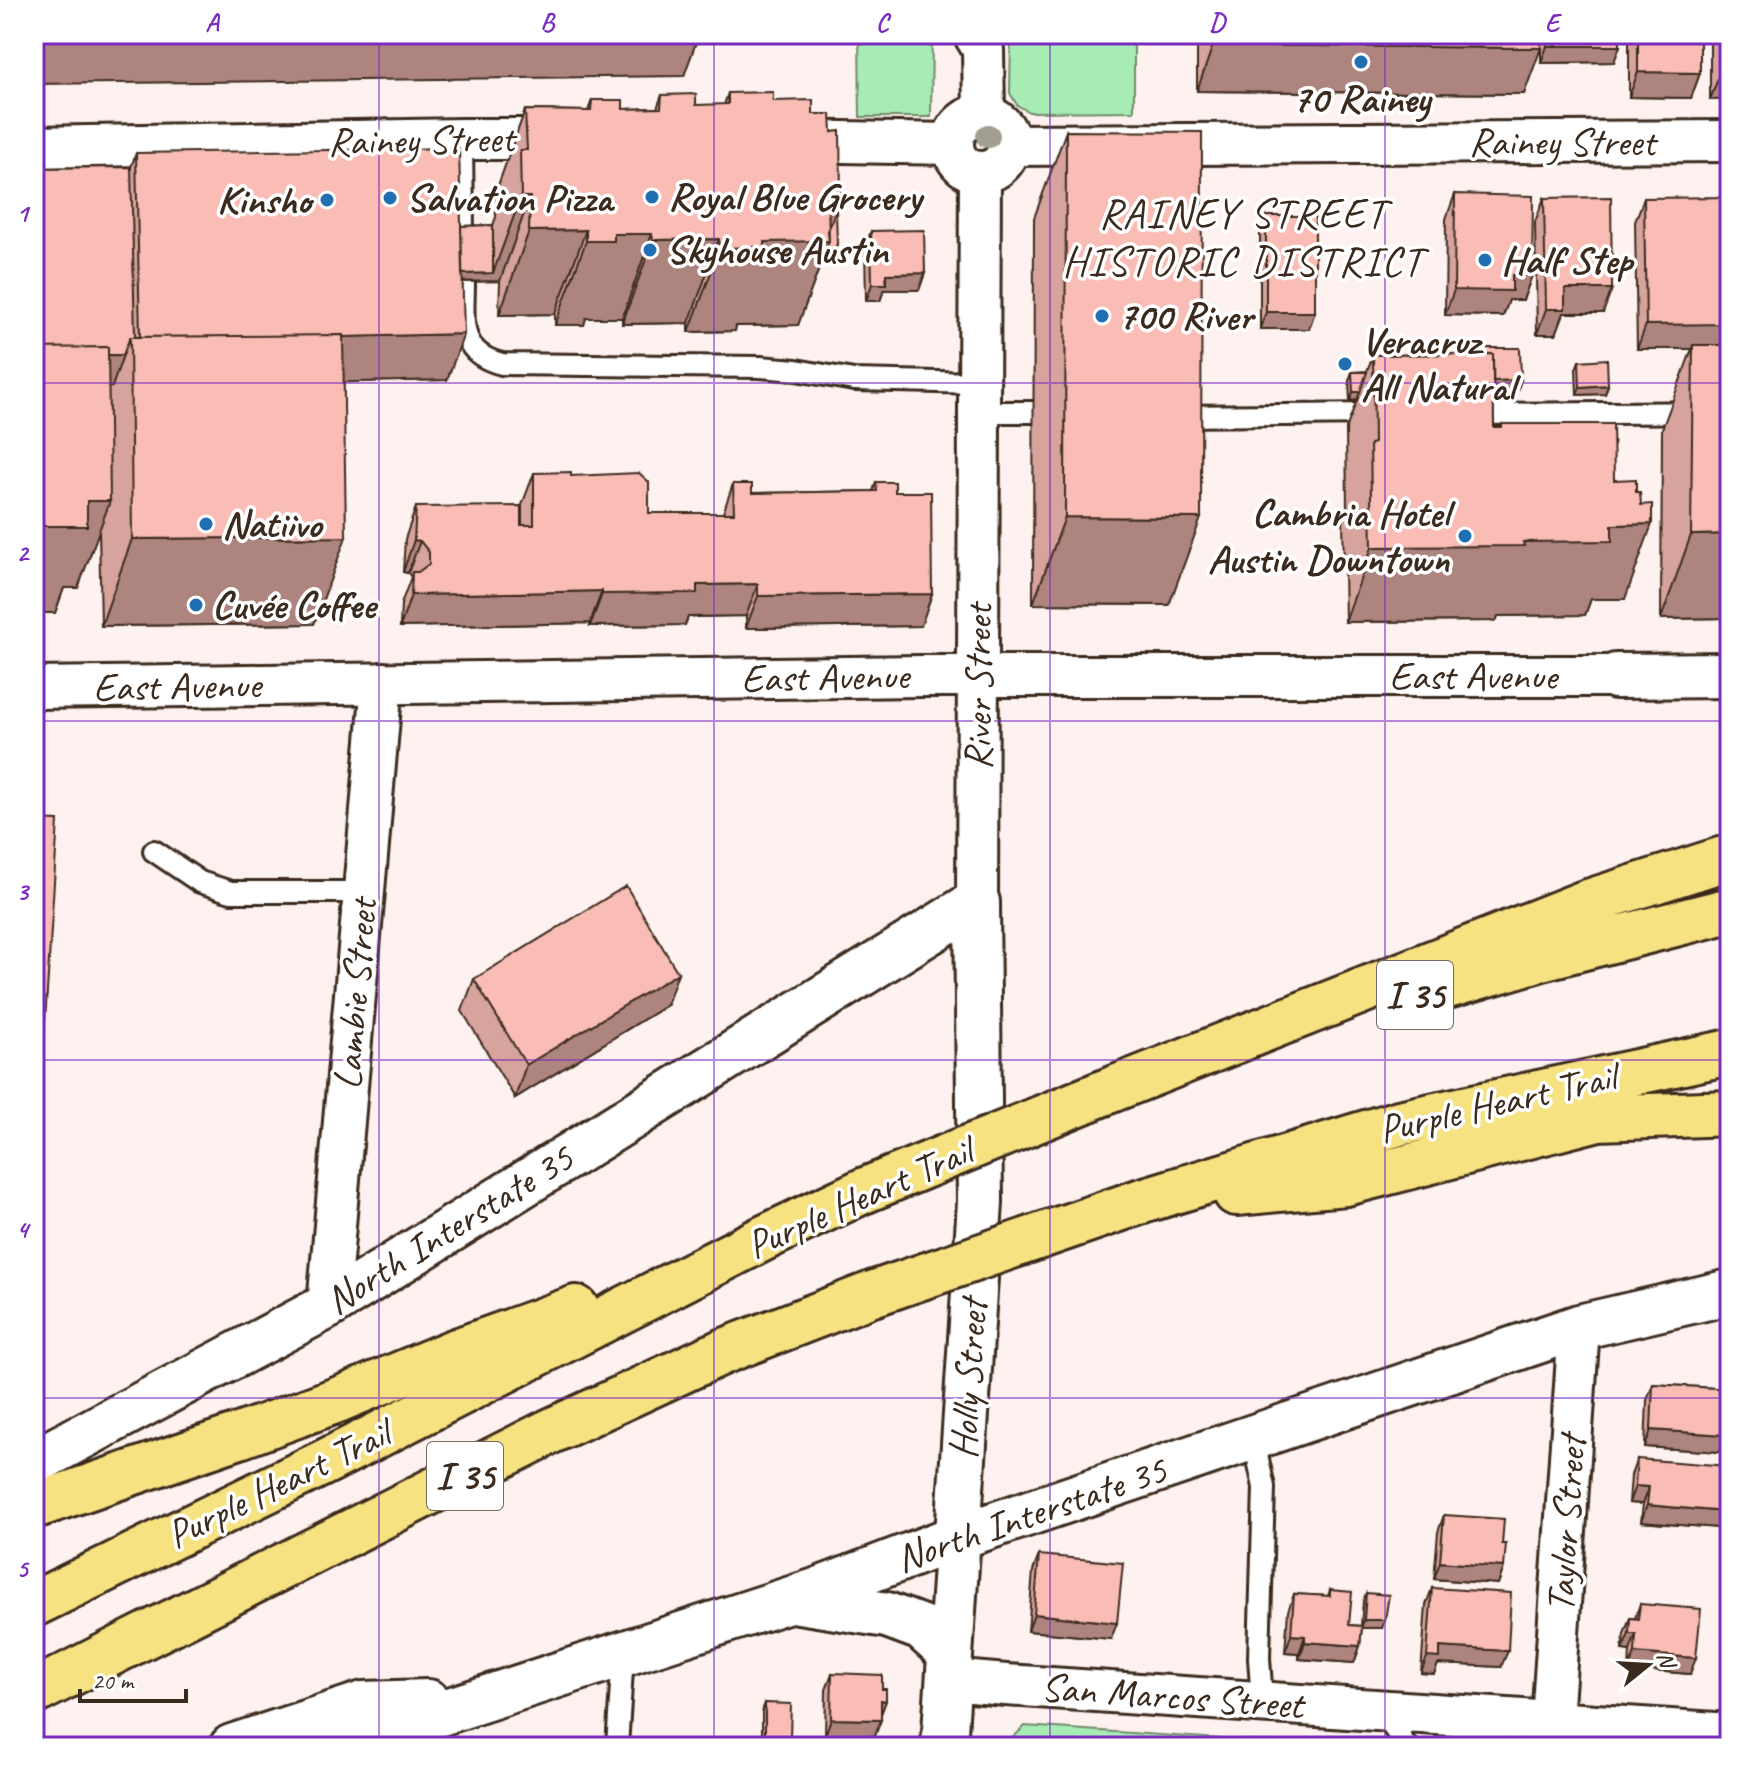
<svg xmlns="http://www.w3.org/2000/svg" width="1764" height="1781" viewBox="0 0 1764 1781" font-family="Caveat,sans-serif">
	<style>
		.green { fill: #a7ebb5; stroke: #718a6a; stroke-width: 2 }
		.lines { fill: none; stroke-linecap: round; stroke-linejoin: round }
		.lane-casing { stroke: #3b2a1e; stroke-width: 26 }
		.street-casing { stroke: #3b2a1e; stroke-width: 46 }
		.secondary-casing { stroke: #3b2a1e; stroke-width: 50 }
		.highway-casing { stroke: #3b2a1e; stroke-width: 50 }
		.lane { stroke: #fff; stroke-width: 20 }
		.street { stroke: #fff; stroke-width: 40 }
		.secondary { stroke: #fff; stroke-width: 44 }
		.highway { stroke: #f7e281; stroke-width: 44 }
		.highway-bridge-casing { stroke: #3b2a1e; stroke-width: 50; stroke-linecap: butt }
		.highway-bridge { stroke: #f7e281; stroke-width: 44 }
		.tree { fill: #a29e91 }
		.wall { fill: #d6a39d; stroke: #3b2a1e; stroke-width: 2 }
		.shaded-wall { fill: #ae847f; stroke: #3b2a1e; stroke-width: 2 }
		.building { fill: #f9bdb6; stroke: #3b2a1e; stroke-width: 2 }
		.grid { fill: none; stroke: #7b2cbf; stroke-width: 2; stroke-opacity: 0.55 }
		.poi-dot { fill: #1f6fb2; stroke: #fff; stroke-width: 3 }
		.labels { text-anchor: middle; dominant-baseline: central; stroke-width: 7; stroke-linejoin: round; paint-order: stroke }
		.shield { fill: #fff; stroke: #766a62; stroke-width: 2 }
		.shield-label { font-size: 38px; font-weight: bold; fill: #3b2a1e }
		.poi-label { font-size: 40px; font-weight: bold; fill: #3b2a1e; stroke: #fff; text-anchor: start }
		.street-label { font-size: 40px; fill: #3b2a1e; stroke: #fff }
		.neighbourhood-label { font-size: 42px; letter-spacing: 2px; fill: #3b2a1e; stroke: #fff }
		.neatline { fill: none; stroke: #7b2cbf; stroke-width: 3 }
		.grid-label { font-size: 26px; text-anchor: middle; font-weight: bold; fill: #7b2cbf }
	</style>
	<rect width="100%" height="100%" fill="#fef2f0"/>
	<filter id="ink" filterUnits="userSpaceOnUse"><feTurbulence type="fractalNoise" baseFrequency=".0125" numOctaves="2"/><feDisplacementMap in="SourceGraphic" scale="16" xChannelSelector="R" yChannelSelector="G"/><feConvolveMatrix kernelMatrix="1 2 1 2 8 2 1 2 1" color-interpolation-filters="sRGB"/></filter>
	<g filter="url(#ink)">
		<!-- green -->
		<path class="green" d="M859 34H932L931 117H860Z
			M1011 34H1134V111L1029 112 1017 105 1010 93Z
			M1025 1726 1340 1747H1003Z"/>
		<g class="lines">
			<defs>
				<path id="lane" d="M462 139 463 234
					M464 282C464 319 456 353 502 364L760 367 796 370 854 380 979 383
					M978 412H1034
					M1466 414 1730 412
					M1174 416 1378 414
					M154 851 200 882 231 892H364
					M1253 1437 1264 1487 1259 1658 1262 1701
					M1381 1710 1407 1747
					M617 1747 623 1654"/>
				<path id="street" d="M974 34 983 49 984 116
					M953 144a28 28 0 1 1 56 0a28 28 0 1 1-56 0Z
					M786 141 953 144
					M1009 145 1730 141
					M34 147 462 139H570
					M34 688 921 676H1616
					M977 902 980 172
					M328 1306 382 683
					M949 1680 1006 1685 1730 1734
					M1552 1721 1579 1327"/>
				<path id="secondary" d="M1616 676 1730 675
					M34 1462 328 1306 977 902
					M793 1600 887 1615 922 1628 950 1653
					M232 1747 364 1704 428 1702
					M336 1747 813 1592 958 1537 1579 1327 1730 1292
					M944 1747 980 1202 977 902"/>
				<path id="highway" d="M1427 992 1545 957 1730 910
					M1103 1093 1585 903 1730 857
					M1236 1193 1346 1183 1598 1118 1730 1113
					M1142 1201 1399 1123 1730 1052
					M34 1506 239 1436 340 1399 451 1353 576 1308
					M34 1604 329 1460 762 1239 863 1191
					M34 1692 549 1432 722 1352 872 1294"/>
			</defs>
			<!-- lane casing -->
			<use href="#lane" class="lane-casing"/>
			<!-- street casing -->
			<use href="#street" class="street-casing"/>
			<!-- secondary casing -->
			<use href="#secondary" class="secondary-casing"/>
			<!-- highway casing -->
			<use href="#highway" class="highway-casing"/>
			<!-- lane -->
			<use href="#lane" class="lane"/>
			<!-- street -->
			<use href="#street" class="street"/>
			<!-- secondary -->
			<use href="#secondary" class="secondary"/>
			<!-- highway -->
			<use href="#highway" class="highway"/>
			<defs>
				<path id="highway-bridge" d="M863 1191 1103 1093
					M872 1294 1142 1201"/>
			</defs>
			<!-- highway-bridge casing -->
			<use href="#highway-bridge" class="highway-bridge-casing"/>
			<!-- highway-bridge -->
			<use href="#highway-bridge" class="highway-bridge"/>
		</g>
		<!-- trees -->
		<circle class="tree" cx="988" cy="136" r="12"/>
		<!-- wall -->
		<path class="wall" d="M1197 34H1620L1614 62 1541 63V39L1524 94 1197 91Z
			M1629 34H1700V73L1691 98 1629 97Z
			M1710 34H1730V99L1710 100Z
			M728 93 773 101 813 114 832 132 841 196 836 210 829 262 824 265 820 266 798 325 736 326 735 331 689 332V323L622 324V318H586L584 325H555V314L499 315 500 281 463 282 447 380 344 382 314 624 101 626 99 530 78 588H64L55 613 131 167 136 153 461 226 493 225 496 217 495 194 525 110 588 111 592 100 623 109 657 108 662 95 696 105H724Z
			M1066 131 1169 605 1033 604 1034 218Z
			M1455 194 1532 275 1523 300H1509L1503 316 1445 315 1446 219Z
			M1544 198 1603 313H1564L1556 334H1537L1535 222Z
			M1644 198 1727 329 1722 345H1730V618L1661 619 1662 429 1692 349H1637L1635 222Z
			M1266 216 1309 329H1260V233Z
			M871 231 925 273 919 290H884L880 301H866L865 248Z
			M1480 348 1518 389H1493L1494 427H1501L1502 424 1614 480 1625 599H1591L1585 615 1498 616 1496 621 1345 622 1343 518 1347 509 1346 429 1357 400 1350 401 1349 381 1352 372 1367 371 1373 355 1478 354Z
			M1579 361 1608 385 1605 394 1577 395 1576 369Z
			M534 473 571 476 649 513H723L733 484 752 493 873 491 876 482 895 492 921 626 746 628V616L688 617 685 625 590 626V623L400 627 401 604 411 577 408 573 403 572 405 539 416 507 522 525V505Z
			M474 979 667 1005 515 1098 462 1011Z
			M1653 1384 1730 1389V1431H1726V1435L1720 1452 1645 1447 1647 1400Z
			M1637 1459 1719 1528 1641 1522 1643 1504 1629 1503 1631 1475Z
			M1444 1515 1502 1544 1504 1567 1498 1584 1434 1579 1438 1532Z
			M1039 1555 1111 1639 1028 1631 1033 1571Z
			M1432 1588 1501 1667 1438 1664 1434 1674 1421 1673 1426 1605Z
			M1330 1590 1349 1625 1361 1626 1363 1601 1366 1593 1382 1628H1362L1360 1646 1354 1663 1299 1659V1653L1285 1652 1288 1611 1294 1594 1328 1596Z
			M1640 1604 1690 1674 1629 1669 1630 1651 1622 1650 1624 1634 1630 1618H1635Z
			M832 1673 881 1714 875 1736 825 1735 826 1690Z
			M765 1703 790 1737 787 1746 762 1745V1711Z"/>
		<!-- shaded-wall -->
		<path class="shaded-wall" d="M34 34H699L684 76 34 84Z
			M1213 45 1541 48 1524 94 1197 91Z
			M1547 46H1620L1614 62 1541 63Z
			M1727 54H1730V99L1710 100Z
			M1638 72 1700 73 1691 98 1629 97Z
			M828 196H841L825 241 837 244 829 262 824 265 820 266 798 325 736 326 735 331 689 332 720 248Z
			M521 197H530L500 281 445 282 448 274 493 273Z
			M586 230 555 314 499 315 529 231Z
			M614 234H652L622 318H586L584 325H555L586 241Z
			M719 239 689 323 622 324 653 240Z
			M925 273 919 290H884L880 301H866L872 284 886 274Z
			M1512 275H1532L1523 300H1509L1503 316 1445 315 1454 290Z
			M1565 289H1612L1603 313H1564L1556 334H1537L1546 309Z
			M1730 304V329H1727L1720 348 1693 345 1692 349H1637L1646 325Z
			M1266 312H1315L1309 329H1260Z
			M464 334 447 380 130 387 140 341Z
			M123 355 112 387 34 388V356Z
			M1521 380 1518 389H1477L1481 381Z
			M1608 385 1605 394 1577 395 1580 387Z
			M1353 392H1360L1357 400 1350 401Z
			M87 501H110L78 588H64L55 613H34V526Z
			M1065 517 1201 518 1169 605 1033 604Z
			M1652 524 1625 599H1591L1585 615 1498 616 1496 621 1345 622 1372 547 1523 542 1612 525Z
			M1730 534V618L1661 619 1691 535Z
			M346 537 314 624 101 626 132 539Z
			M414 540 420 541 408 573 403 572Z
			M758 584 746 616 688 617 685 625 590 626 602 594 697 585Z
			M602 591 590 623 400 627 411 595Z
			M932 594 921 626 746 628 758 596Z
			M678 973 667 1005 515 1098 526 1065Z
			M1727 1414H1730V1431L1721 1430Z
			M1651 1430 1726 1435 1720 1452 1645 1447Z
			M1635 1486 1649 1487 1643 1504 1629 1503Z
			M1647 1505 1725 1512 1719 1528 1641 1522Z
			M1440 1562 1504 1567 1498 1584 1434 1579Z
			M1034 1614 1117 1623 1111 1639 1028 1631Z
			M1364 1620H1385L1382 1628H1361Z
			M1629 1634H1636L1630 1651 1622 1650Z
			M1291 1635 1305 1636 1299 1653 1285 1652Z
			M1305 1642 1360 1646 1354 1663 1299 1659Z
			M1440 1647 1508 1651 1501 1667 1438 1664 1434 1674 1421 1673 1427 1657Z
			M1635 1653 1696 1658 1690 1674 1629 1669Z
			M881 1700 886 1701 880 1717Z
			M831 1719 881 1720 875 1736 825 1735Z
			M765 1736 790 1737 787 1746 762 1745Z"/>
		<!-- building -->
		<path class="building" d="M1213 34H1541V48L1213 45Z
			M1547 34H1620V46H1547Z
			M1638 34H1700V73L1638 72Z
			M1727 34H1730V54H1727Z
			M773 92V101L813 100V114H831L832 132 840 131 841 196H828L829 241 765 242V247L720 248 719 239 653 240 652 234H614V241H586V230L529 231 530 197H521L520 150H527L525 110 591 111 592 100H623V109L661 108 662 95 696 94V105L728 104V93Z
			M1066 131 1202 132 1201 518 1065 517Z
			M459 148 464 334 343 337V335L140 337 136 153Z
			M131 167 135 337H130L123 355H108V347L34 348V168Z
			M1455 194 1533 196 1532 275H1512V291L1454 290Z
			M1611 197 1612 289H1565V309H1546L1544 198Z
			M1730 197 1729 324 1646 325 1644 198Z
			M836 210 837 244 833 253 827 257H823L829 241 828 231Z
			M1266 216H1315V312H1266Z
			M493 225V273L462 274 461 226Z
			M924 230 925 273 886 274V284H872L871 231Z
			M343 335 346 537 132 539 130 337Z
			M1693 345H1730V534L1691 535Z
			M108 347 110 501H87V526H34V348Z
			M1480 348H1520L1521 380 1493 381V354H1480Z
			M1493 354 1494 427H1502V424H1613L1614 480 1636 479V492H1640L1641 505 1652 504V524L1612 525V541L1523 542 1524 546 1372 547 1370 444 1374 443 1373 355Z
			M1607 359 1608 385 1580 387 1579 361Z
			M1352 372H1367L1360 392H1353Z
			M571 472V476L639 473 649 482V513H734L733 484H752V493L877 491 876 482H895V492H931L932 594 758 596V584L697 585V593L602 594V591L411 595 412 572H418L429 564V552L420 541 414 540 416 507 521 506V525H534V473Z
			M34 820 58 821 34 1192Z
			M626 886 678 973 526 1065 474 979Z
			M1653 1384 1730 1389V1414H1727L1726 1435 1651 1430Z
			M1637 1459 1728 1466 1725 1512 1647 1505 1649 1487 1635 1486Z
			M1444 1515 1504 1519 1502 1544H1506L1504 1567 1440 1562Z
			M1039 1555 1123 1563 1117 1623 1034 1614Z
			M1432 1588 1511 1593 1508 1651 1440 1647V1658L1427 1657Z
			M1330 1590 1352 1592 1349 1625 1362 1626 1360 1646 1305 1642V1636L1291 1635 1294 1594 1330 1596Z
			M1366 1593 1389 1595 1385 1620H1364Z
			M1640 1604 1701 1609 1696 1658 1635 1653 1636 1634H1629L1630 1618 1638 1619Z
			M832 1673 882 1675V1689H886V1701L881 1700V1720L831 1719Z
			M765 1703 791 1704 790 1737 765 1736Z"/>
	</g>
	<!-- grid -->
	<path class="grid" d="M379 34V1747M714 34V1747M1050 34V1747M1385 34V1747M34 383H1730M34 721H1730M34 1060H1730M34 1398H1730"/>
	<!-- markers -->
	<g class="poi-dot">
		<circle cx="1361" cy="62" r="8"/>
		<circle cx="652" cy="197" r="8"/>
		<circle cx="390" cy="198" r="8"/>
		<circle cx="327" cy="200" r="8"/>
		<circle cx="650" cy="250" r="8"/>
		<circle cx="1485" cy="260" r="8"/>
		<circle cx="1102" cy="316" r="8"/>
		<circle cx="1345" cy="364" r="8"/>
		<circle cx="206" cy="524" r="8"/>
		<circle cx="1465" cy="536" r="8"/>
		<circle cx="196" cy="605" r="8"/>
	</g>
	<g class="labels">
		<!-- shield labels -->
		<g class="shield">
			<rect x="1377" y="961" width="76" height="68" rx="6"/>
			<rect x="427" y="1442" width="76" height="68" rx="6"/>
		</g>
		<g class="shield-label">
			<text x="1415" y="995">I 35</text>
			<text x="465" y="1476">I 35</text>
		</g>
		<!-- poi labels -->
		<g class="poi-label">
			<text x="1361" y="99" text-anchor="middle">70 Rainey</text>
			<text x="668" y="197">Royal Blue Grocery</text>
			<text x="406" y="198">Salvation Pizza</text>
			<text x="311" y="200" text-anchor="end">Kinsho</text>
			<text x="666" y="250">Skyhouse Austin</text>
			<text x="1501" y="260">Half Step</text>
			<text x="1118" y="316">700 River</text>
			<text x="1361" y="341">Veracruz<tspan x="1361" dy="46">All Natural</tspan></text>
			<text x="1449" y="513" text-anchor="end">Cambria Hotel<tspan x="1449" dy="46">Austin Downtown</tspan></text>
			<text x="222" y="524">Natiivo</text>
			<text x="212" y="605">Cuvée Coffee</text>
		</g>
		<!-- street labels -->
		<g class="street-label">
			<text transform="translate(421 140) rotate(-1)">Rainey Street</text>
			<text x="1562" y="142">Rainey Street</text>
			<text x="1473" y="676">East Avenue</text>
			<text transform="translate(825 677) rotate(-1)">East Avenue</text>
			<text transform="translate(177 686) rotate(-1)">East Avenue</text>
			<text transform="translate(978 687) rotate(-90)">River Street</text>
			<text transform="translate(355 994) rotate(-85)">Lambie Street</text>
			<text transform="translate(1497 1103) rotate(-13)">Purple Heart Trail</text>
			<text transform="translate(859 1198) rotate(-24)">Purple Heart Trail</text>
			<text transform="translate(449 1229) rotate(-32)">North Interstate 35</text>
			<text transform="translate(968 1379) rotate(-86)">Holly Street</text>
			<text transform="translate(278 1484) rotate(-26)">Purple Heart Trail</text>
			<text transform="translate(1031 1514) rotate(-19)">North Interstate 35</text>
			<text transform="translate(1566 1524) rotate(-86)">Taylor Street</text>
			<text transform="translate(1172 1696) rotate(4)">San Marcos Street</text>
		</g>
		<!-- neighbourhood labels -->
		<g class="neighbourhood-label">
			<text x="1243" y="213">RAINEY STREET<tspan x="1243" dy="48">HISTORIC DISTRICT</tspan></text>
		</g>
	</g>
	<!-- margin -->
	<rect width="1764" height="1781" fill="none" stroke="#fff" stroke-width="88"/>
	<!-- north arrow -->
	<g transform="translate(1648 1665) rotate(72)" stroke="#ffffff" stroke-width="6" paint-order="stroke">
	<path d="M0-6L14 30L0 20L-14 30Z" fill="#3b2a1e"/>
	<text y="-12" font-size="22" font-weight="bold" text-anchor="middle" fill="#3b2a1e">N</text>
	</g>
	<!-- scale -->
	<path d="M80 1689v12h106v-12" fill="none" stroke="#3b2a1e" stroke-width="4"/>
	<text x="92" y="1689" font-size="24" fill="#3b2a1e" stroke="#ffffff" stroke-width="6" paint-order="stroke">20 m</text>
	<rect x="44" y="44" width="1676" height="1693" class="neatline"/>
	<g class="grid-label">
		<text x="212" y="31">A</text>
		<text x="547" y="31">B</text>
		<text x="882" y="31">C</text>
		<text x="1217" y="31">D</text>
		<text x="1552" y="31">E</text>
		<text x="22" y="222">1</text>
		<text x="22" y="561">2</text>
		<text x="22" y="900">3</text>
		<text x="22" y="1238">4</text>
		<text x="22" y="1577">5</text>
	</g>
</svg>
